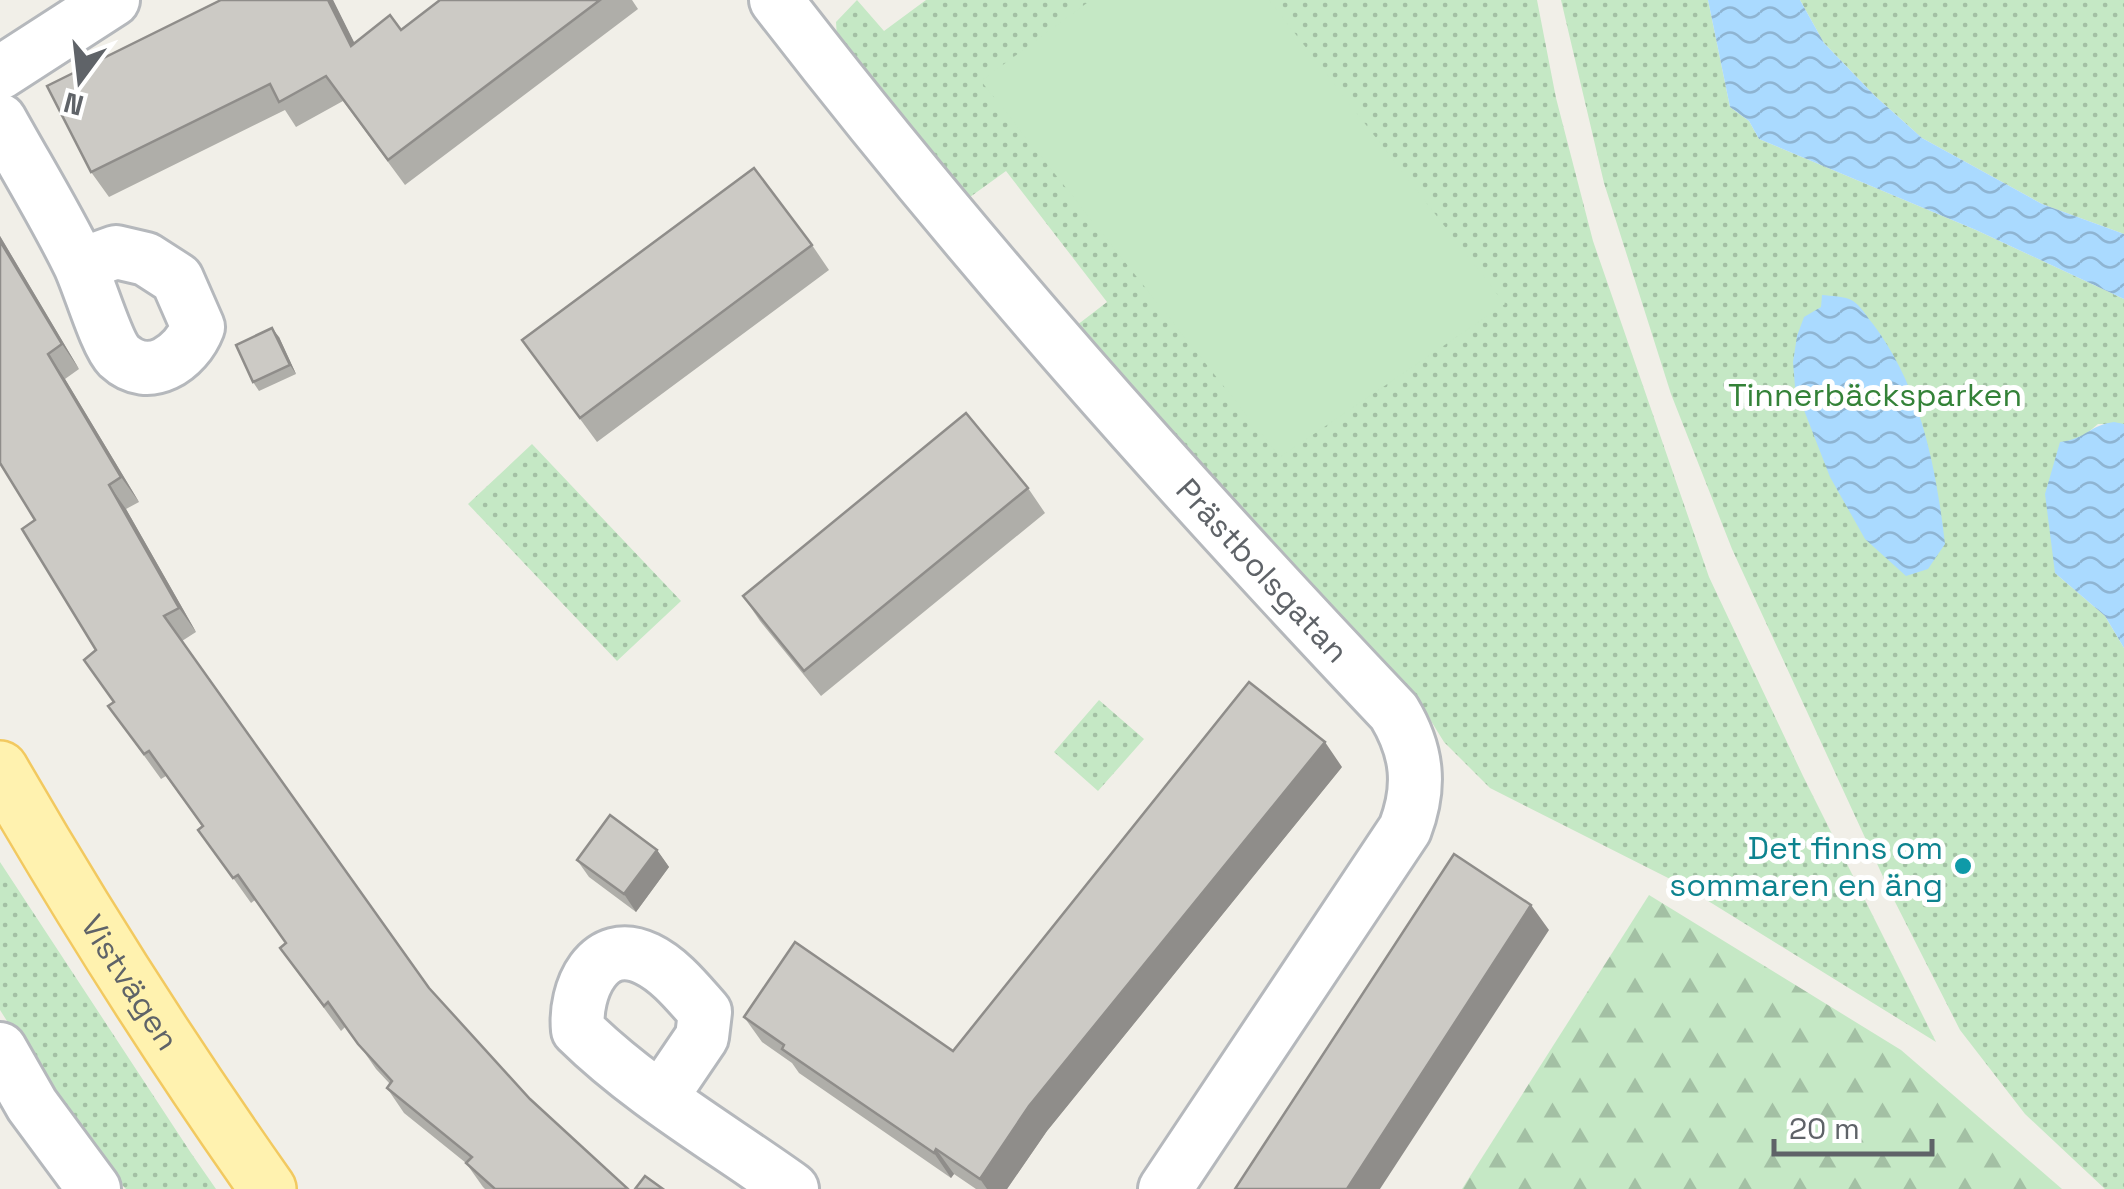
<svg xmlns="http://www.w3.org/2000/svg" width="2124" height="1189" viewBox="0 0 2124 1189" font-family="'Space Grotesk',sans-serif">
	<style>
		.grass { fill: url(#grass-dots) }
		.forest { fill: url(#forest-firs) }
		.pitch { fill: #c5e8c5 }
		.water { fill: url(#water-waves) }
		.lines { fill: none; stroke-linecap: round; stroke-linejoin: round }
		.minor-casing { stroke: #b5b8bc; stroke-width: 58 }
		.major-casing { stroke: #f2c960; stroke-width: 60 }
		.minor { stroke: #fff; stroke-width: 52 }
		.major { stroke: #fff2af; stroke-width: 55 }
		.wall { fill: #afaea9 }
		.shaded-wall { fill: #8f8d8a }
		.building { fill: #cccac5; stroke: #8f8d8a; stroke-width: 2.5 }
		.culture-dot { fill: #0f9aa8; stroke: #fff; stroke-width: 4 }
		.labels { text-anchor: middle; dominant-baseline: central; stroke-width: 10; stroke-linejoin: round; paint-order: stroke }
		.park-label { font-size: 32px; fill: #348238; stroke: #fff }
		.street-label { font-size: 32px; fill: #5f6368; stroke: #fff }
		.culture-label { font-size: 32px; fill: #0d838f; stroke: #fff; text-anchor: end }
	</style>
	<defs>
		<pattern id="grass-dots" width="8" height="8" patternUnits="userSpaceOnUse" patternTransform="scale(2.5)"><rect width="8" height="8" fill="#c5e8c5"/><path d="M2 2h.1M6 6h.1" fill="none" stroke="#a3c0a4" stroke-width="1.8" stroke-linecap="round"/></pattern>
		<pattern id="forest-firs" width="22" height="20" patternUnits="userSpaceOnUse" patternTransform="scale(2.5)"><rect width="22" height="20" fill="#c5e8c5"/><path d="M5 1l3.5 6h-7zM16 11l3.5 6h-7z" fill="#a3c0a4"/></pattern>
		<pattern id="water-waves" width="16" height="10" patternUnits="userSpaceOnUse" patternTransform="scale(2.5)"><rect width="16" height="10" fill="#aadaff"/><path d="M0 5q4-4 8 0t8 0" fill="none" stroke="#8eb4d2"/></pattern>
	</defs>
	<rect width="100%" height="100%" fill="#f1efe8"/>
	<!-- grass -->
	<path class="grass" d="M857 0 884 31 926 0H1537L1556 98 1593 241 1709 577 1803 776 1936 1042 1684 886 1490 788 1444 742 1418 700 1072 329 1107 302 1006 171 970 197 837 38 836 22Z
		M1561 0H1708L1730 107 1749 121 1759 139 1976 230 2124 299V424H2098L2079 440 2055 573 2105 616 2124 648V1189H2105L2025 1114 1960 1030 1891 894 1732 549 1671 394 1604 183Z
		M1800 0H2124V234L2042 204 1922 138 1875 96 1824 43Z
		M532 444 681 601 617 661 468 504Z
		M1099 700 1144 739 1098 791 1054 752Z
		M0 862 191 1153 216 1189H126L92 1155 0 1010Z"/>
	<!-- forest -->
	<path class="forest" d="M1649 895 1901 1050 2062 1189H1462Z"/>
	<!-- pitch -->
	<path class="pitch" d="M1091 0H1269L1505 304 1280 457 981 81Z"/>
	<!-- water -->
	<path class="water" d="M1708 0H1800L1824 43 1875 96 1922 138 2042 204 2124 234V299L1976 230 1759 139 1749 121 1730 107Z
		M1822 295C1831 296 1845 296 1853 301 1861 306 1867 317 1873 324 1921 388 1936 467 1945 544L1928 569 1906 576 1865 539 1830 477 1795 387 1793 362 1797 336 1804 317 1821 307Z
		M2114 422 2124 424V648L2105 616 2055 573 2045 494 2060 442C2086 439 2090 425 2114 422Z"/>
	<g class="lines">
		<defs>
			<g id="minor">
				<path id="s1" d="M776 0C968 249 1178 484 1394 712 1418 752 1421 787 1405 829L1165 1189"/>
				<path d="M0 73 113 0"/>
				<path d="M0 120C26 167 55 214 79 263 89 283 106 343 119 356 149 384 186 358 198 327L177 279 146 259 116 252 80 265"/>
				<path d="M0 1049 32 1105 94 1189"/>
				<path d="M662 1096 702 1037 705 1012C688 993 670 970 647 959 598 935 574 991 578 1030 641 1092 721 1138 792 1189"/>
			</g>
			<g id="major">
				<path id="s2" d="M0 769C83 913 172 1053 268 1189"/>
			</g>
		</defs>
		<!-- minor casing -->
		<use href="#minor" class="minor-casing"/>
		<!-- major casing -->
		<use href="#major" class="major-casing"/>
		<!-- minor -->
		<use href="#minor" class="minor"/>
		<!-- major -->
		<use href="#major" class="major"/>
	</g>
	<!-- wall -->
	<path class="wall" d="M221 0H333L354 43 401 30 440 0H632L638 9 405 185 343 101 296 127 285 110 109 197 91 172Z
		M0 236 79 369 65 379 139 502 126 509 196 632 182 641 429 988 530 1099 628 1189H485L483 1187 466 1163 404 1113 387 1088 390 1084 376 1069 346 1026 341 1031 298 973 280 948 286 943 255 900 251 903 216 854 203 827 166 776 161 779 108 706 113 702 96 650 35 520 0 463Z
		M812 245 829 270 597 442 522 340Z
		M279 337 296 374 259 391 253 382Z
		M1028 488 1045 513 821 696 760 621 743 596Z
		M1342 767 1047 1131 1007 1189H976L954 1174 951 1178 799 1073 792 1063 762 1042 744 1017 953 1051Z
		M657 850 669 867 636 912 589 877 577 860Z"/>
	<!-- shaded-wall -->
	<path class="shaded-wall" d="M328 0H333L368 70 351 46Z
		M0 236 79 369 62 344 0 241Z
		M272 328 279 337 296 374 290 365Z
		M48 354 65 379 139 502 121 477Z
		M109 485 126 509 196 632 179 608Z
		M1325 742 1342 767 1047 1131 1007 1189H987L980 1179 1029 1106Z
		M657 850 669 867 636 912 624 894Z
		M1531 905 1549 930 1380 1189H1347Z
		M936 1149 954 1174 951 1178 934 1153Z"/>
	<!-- building -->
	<path class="building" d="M221 0H328L351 46 390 15 401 30 440 0H600L388 160 326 76 279 102 270 84 91 172 47 86Z
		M754 168 812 245 580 418 522 340Z
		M0 241 62 344 48 354 121 477 109 485 179 608 164 616 429 988 530 1099 628 1189H495L466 1163 472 1157 387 1088 392 1081 358 1044 328 1002 324 1006 280 948 286 943 238 875 233 878 198 830 203 826 149 751 144 754 108 706 114 702 84 660 96 650 22 529 35 520 0 463Z
		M272 328 290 365 253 382 236 345Z
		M966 413 1028 488 804 671 743 596Z
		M1249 682 1325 742 1029 1106 980 1179 936 1149 934 1153 782 1049 784 1045 744 1017 795 942 953 1051Z
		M610 815 657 850 624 894 577 860Z
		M1454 854 1531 905 1347 1189H1235Z
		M645 1176 663 1189H635Z"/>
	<!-- markers -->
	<circle class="culture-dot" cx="1963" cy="866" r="10"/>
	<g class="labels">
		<!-- park labels -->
		<g class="park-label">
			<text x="1875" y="395">Tinnerbäcksparken</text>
		</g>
		<!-- street labels -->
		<g class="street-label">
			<text stroke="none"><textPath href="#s1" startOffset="750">Prästbolsgatan</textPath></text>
			<text stroke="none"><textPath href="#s2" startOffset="250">Vistvägen</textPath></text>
		</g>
		<!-- culture labels -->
		<g class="culture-label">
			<text x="1943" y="848">Det finns om<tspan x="1943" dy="37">sommaren en äng</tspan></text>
		</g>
	</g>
	<!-- north arrow -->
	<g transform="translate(80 80) rotate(195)" stroke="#ffffff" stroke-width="8" paint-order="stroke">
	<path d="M0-8L18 38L0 25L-18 38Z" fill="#5f6368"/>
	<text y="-15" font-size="28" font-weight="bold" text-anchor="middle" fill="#5f6368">N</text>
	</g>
	<!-- scale -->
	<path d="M1774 1139v15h158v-15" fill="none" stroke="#5f6368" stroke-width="5"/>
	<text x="1789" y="1139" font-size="30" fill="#5f6368" stroke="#ffffff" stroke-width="8" paint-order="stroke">20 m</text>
</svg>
